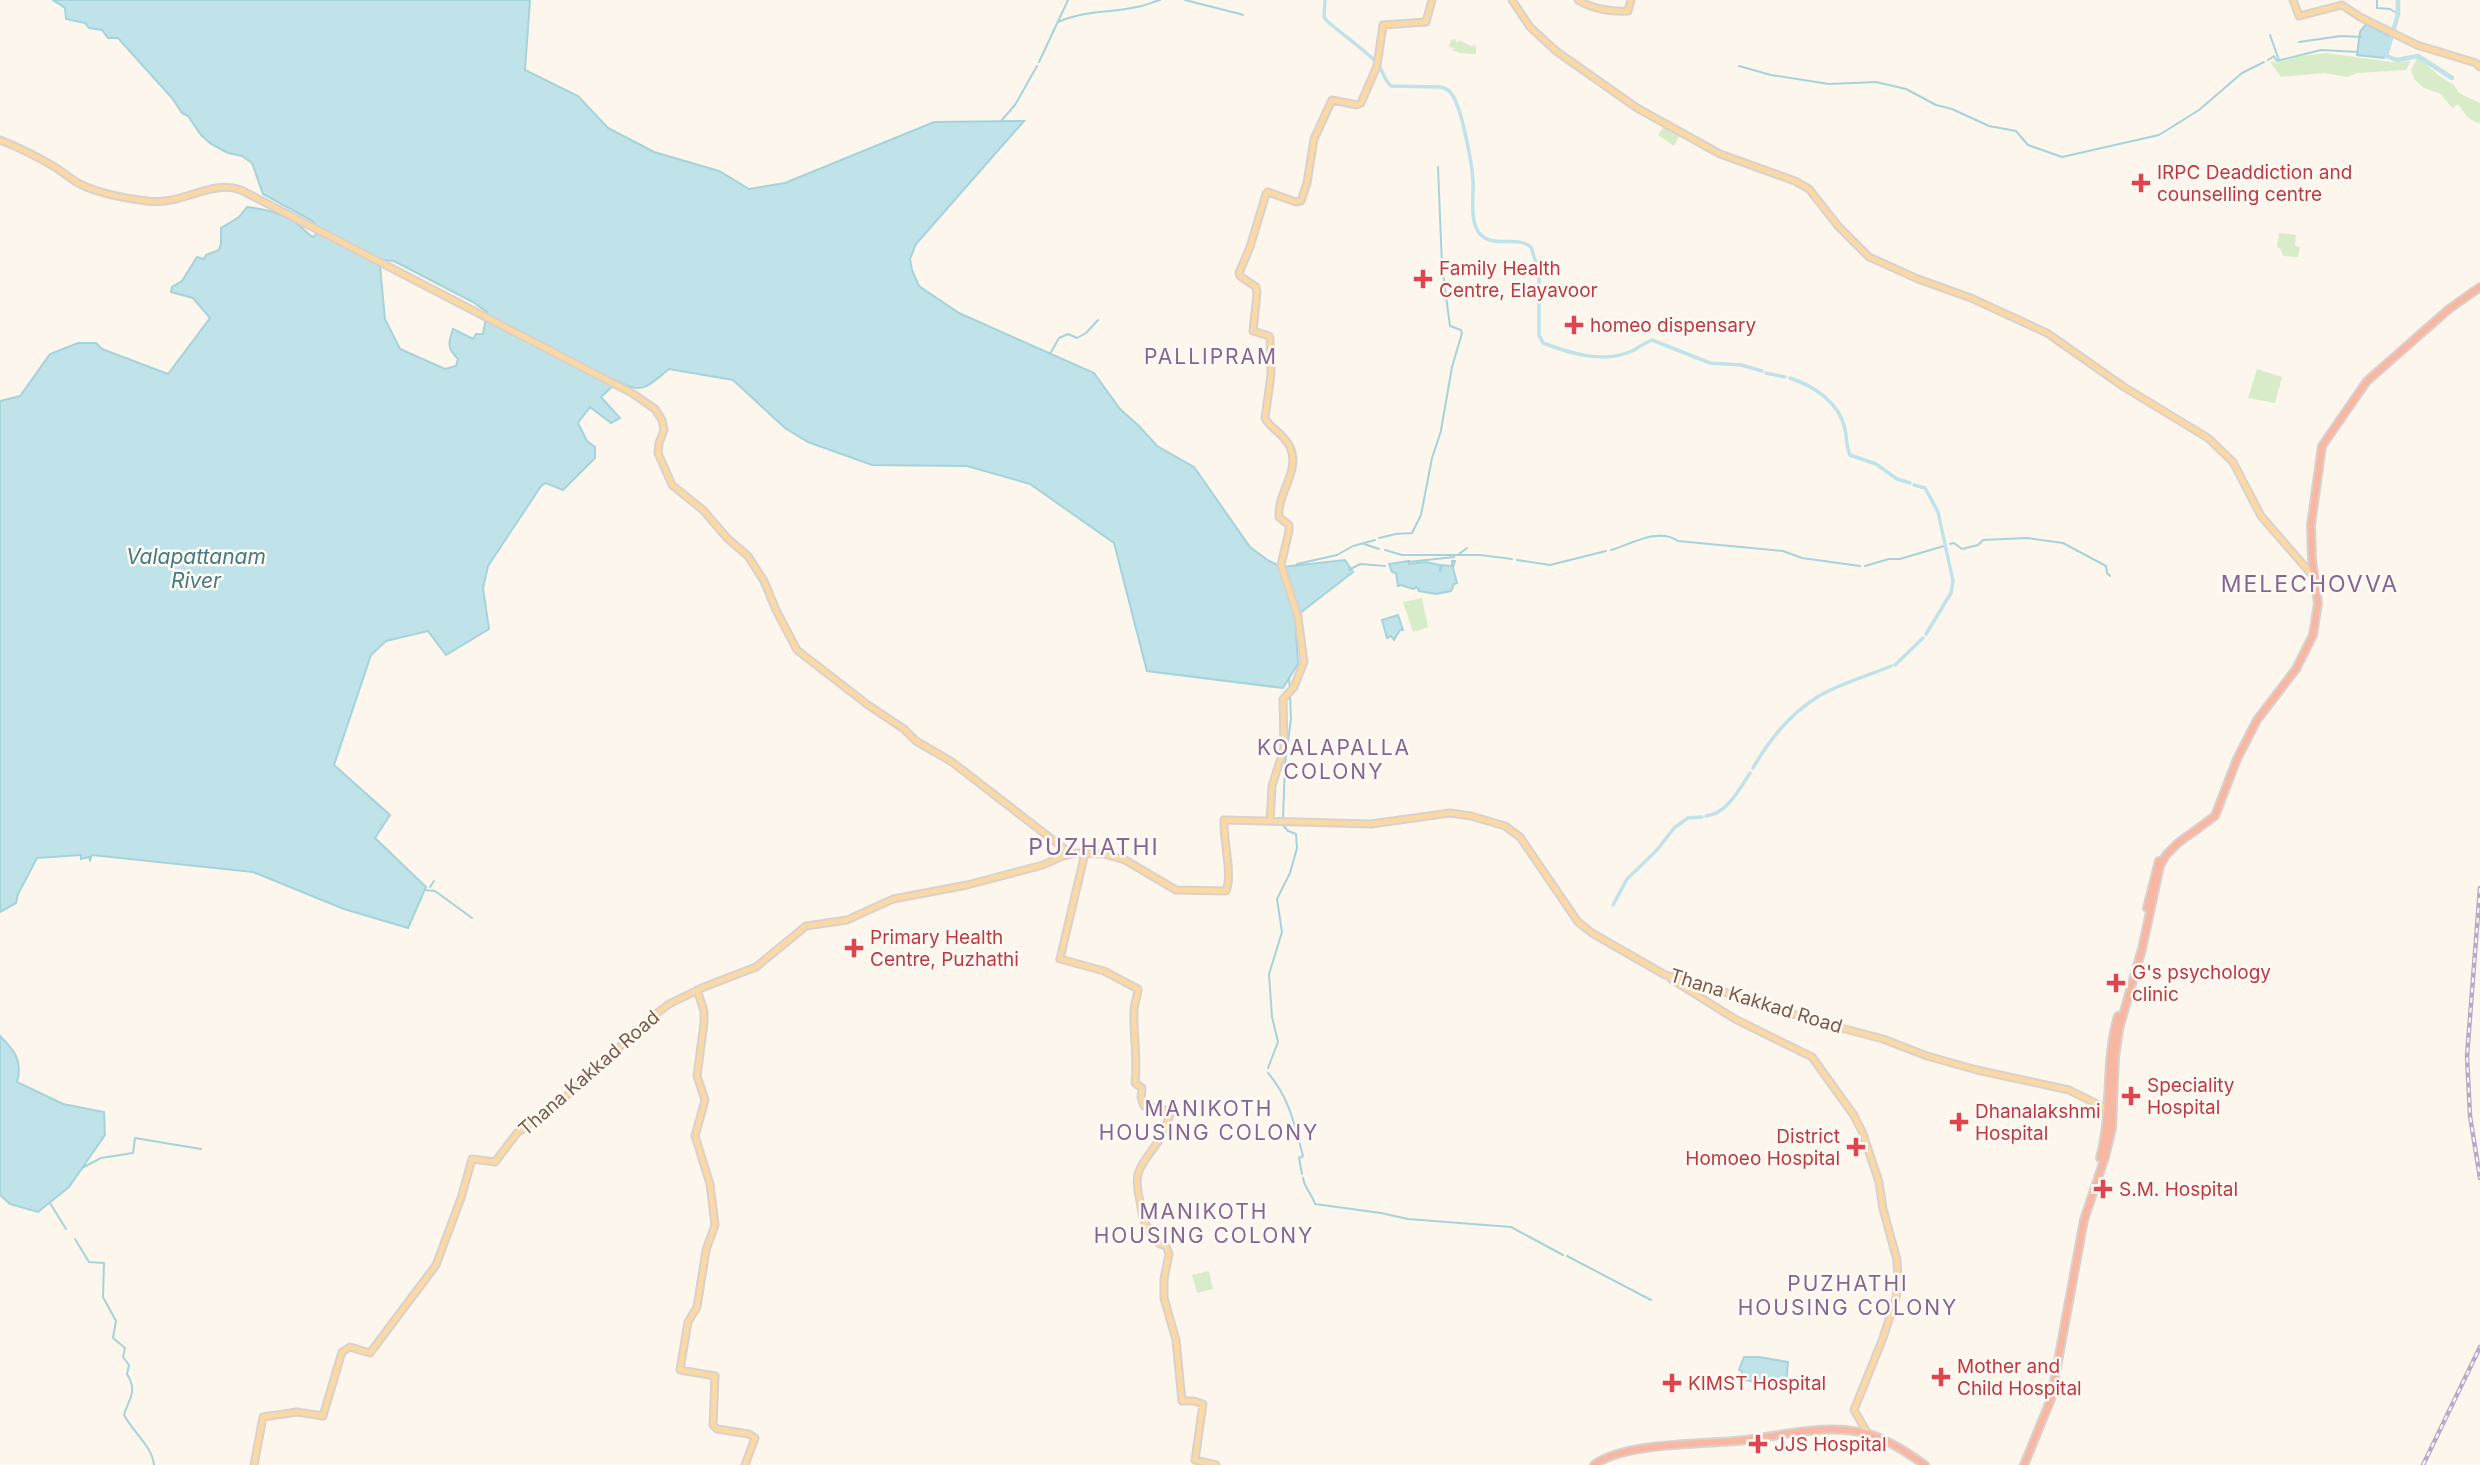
<svg xmlns="http://www.w3.org/2000/svg" width="2480" height="1465" viewBox="0 0 2480 1465" font-family="Inter,sans-serif">
	<style>
		.green { fill: #d8ecc9 }
		.water { fill: #bfe3e8; stroke: #a5d3da; stroke-width: 2; fill-rule: evenodd }
		.lines { fill: none; stroke-linecap: round; stroke-linejoin: round }
		.stream { stroke: #a5d3da; stroke-width: 2 }
		.canal { stroke: #bfe3e8; stroke-width: 3.5 }
		.river { stroke: #bfe3e8; stroke-width: 4.5 }
		.major-casing { stroke: #dad1cd; stroke-width: 9 }
		.highway-casing { stroke: #dad1cd; stroke-width: 10 }
		.major { stroke: #fbd9a5; stroke-width: 5 }
		.highway { stroke: #f7b7a3; stroke-width: 6 }
		.rail-casing { stroke: #b9a8c9; stroke-width: 4.5 }
		.rail { stroke: #fffaf3; stroke-width: 2; stroke-dasharray: 5; stroke-linecap: butt }
		.health-dot { fill: #e0444e; stroke: #fffaf3; stroke-width: 2.5 }
		.labels { text-anchor: middle; dominant-baseline: central; stroke-width: 5; stroke-linejoin: round; paint-order: stroke }
		.health-label { font-size: 19px; fill: #be3a42; stroke: #fffaf3; text-anchor: start }
		.street-label { font-size: 19px; fill: #7a5c4d; stroke: #fffaf3 }
		.neighbourhood-label { font-size: 21px; letter-spacing: 2px; fill: #846695; stroke: #fffaf3 }
		.water-label { font-size: 21px; font-style: italic; fill: #437c86; stroke: #fffaf3 }
		.quarter-label { font-size: 23px; letter-spacing: 2px; fill: #846695; stroke: #fffaf3 }
	</style>
	<rect width="100%" height="100%" fill="#fdf6ec"/>
	<!-- green -->
	<path class="green" d="M1455 39 1457 43 1459 40 1471 46 1476 45V54L1460 53 1452 50 1455 48 1449 47 1451 40Z
		M2326 53 2392 62 2411 61 2406 70 2357 73 2347 77 2324 73 2281 77 2270 62 2274 61 2276 63 2301 56Z
		M2417 58H2420L2438 75 2454 85 2459 93 2480 103V123C2469 122 2464 112 2458 104L2452 108 2441 94 2424 88 2415 80 2411 70Z
		M1664 126 1680 135 1674 146 1658 135Z
		M2279 233 2296 235 2295 246 2300 247 2298 257 2283 256 2281 249 2277 247Z
		M2257 369 2282 377 2275 403 2248 398Z
		M1422 598 1428 627 1413 632 1403 602Z
		M1209 1271 1213 1289 1197 1293 1192 1275Z"/>
	<!-- water -->
	<path class="water" d="M53 0H530L525 70 578 96 608 128 654 152 719 171 749 189 785 183 934 122 1024 121 916 244 910 259 912 270 919 286 959 313 1094 373 1120 409 1139 426 1157 446 1194 467 1250 547 1269 561 1282 567 1345 560 1353 572 1295 617 1298 664 1283 688 1147 671 1114 543 1030 484 967 466 872 465 808 442 785 428 733 380 669 369C649 385 643 396 618 381L601 397 620 418 611 423 590 407 578 423 587 441 595 447V458L563 490 546 483 541 486 488 566 483 588 489 629 446 655 428 631 386 641 371 655 334 765 390 815 375 838 426 887 408 928 344 909 253 872 92 855 90 860 89 857 81 859V855L37 858 18 894 16 903 0 912V401L20 396 50 354 78 343H96L102 349 168 374 210 318 193 298 171 292 172 287 182 281 197 257 204 259 206 255 219 250 221 243V228L239 217 247 207C265 209 286 214 300 226 305 230 307 234 313 237L318 233V227L311 220 263 194 252 163 242 156 228 153 211 144 201 135 188 116 182 113 172 98 118 38H108L102 30 89 28 85 23 66 19 65 8ZM385 260 394 261 473 302 487 312 483 334H476L473 339 453 329C448 343 447 348 458 359L456 366 445 369 400 349 385 319 380 266Z
		M2366 24 2391 37 2384 58 2357 55 2360 32Z
		M1409 561V564L1426 562 1440 565V572L1442 565 1452 566V561H1455L1453 568 1457 583 1454 584 1451 591 1436 594 1419 591 1417 587 1413 589 1401 585 1398 586 1396 573 1392 572 1389 564Z
		M1398 615 1403 630H1400L1394 640 1391 636 1387 638 1382 620Z
		M0 1036C15 1051 23 1061 17 1082L63 1104 104 1112 105 1135 69 1187 38 1212 10 1204 0 1195Z
		M1744 1357H1759L1788 1362 1786 1385 1764 1382V1384L1741 1379 1742 1371 1739 1370Z"/>
	<g class="lines">
		<!-- stream -->
		<path class="stream" d="M1185 0 1236 13
			M2377 0V8L2390 9 2398 14
			M1237 13 1243 15
			M1058 22C1084 10 1110 13 1137 7 1145 6 1152 2 1160 0
			M2270 35 2279 60
			M2299 42 2341 36 2361 37
			M2268 60 2274 56 2277 61 2321 50 2358 52
			M1039 62 1068 0
			M1739 66 1771 75 1829 84 1876 82 1906 89 1936 105 1952 109 1989 126 2016 131 2028 145 2062 157 2159 135 2199 110 2242 73 2264 62
			M1001 121 1015 105 1037 66
			M1438 167 1442 266 1450 326 1461 330 1462 333 1452 367 1441 430
			M1050 354 1059 338 1068 334 1077 338 1086 333 1098 320
			M1379 538 1396 534 1412 533 1421 515 1432 458 1441 431
			M1364 544 1379 549
			M1950 544 1954 543 1962 549 1978 545 1983 540 2027 538 2063 543 2106 566 2107 573 2110 576
			M1385 550 1402 555H1480L1512 559
			M1611 550C1631 544 1659 527 1678 541L1783 551 1802 558 1860 566
			M1459 554 1467 548
			M1517 560 1550 565 1606 551
			M1408 562 1454 557
			M1297 564 1337 555 1353 546 1375 540
			M1865 566 1889 559H1900L1944 546
			M1349 570 1360 564 1385 566
			M1289 678 1290 690
			M1283 819 1285 764 1291 719 1290 695
			M430 887 434 881
			M425 890 435 891 472 918
			M1268 1068 1278 1042 1272 1017 1269 974 1282 932 1277 899 1290 873 1297 848 1296 834 1288 831 1283 825
			M1268 1073C1289 1097 1295 1126 1303 1156L1299 1158 1302 1174
			M82 1168 101 1158 133 1153 135 1138 201 1149
			M1303 1178C1305 1189 1312 1194 1315 1204L1381 1213 1408 1219 1511 1227 1563 1255
			M50 1203 66 1229
			M75 1239 89 1262 104 1263 103 1297 116 1321 113 1338 125 1348 123 1357 129 1365 127 1374C138 1392 129 1398 124 1415 133 1432 152 1446 154 1465
			M1567 1256 1651 1300"/>
		<!-- canal -->
		<path class="canal" d="M1325 0 1324 17 1327 21C1343 35 1361 47 1376 62 1383 69 1383 79 1391 86L1440 87C1446 88 1450 90 1453 96 1462 111 1472 162 1473 181 1474 197 1469 221 1480 234 1494 249 1516 235 1531 247L1539 273V335L1543 343C1569 353 1604 364 1632 351 1639 347 1645 343 1652 340L1710 363 1741 365 1762 371
			M1766 373 1785 377
			M1790 378C1814 386 1839 402 1845 429 1847 438 1846 446 1850 455L1876 464 1897 479 1910 483
			M1914 485 1925 488 1938 512 1953 581 1951 593 1926 634
			M1895 665 1923 638
			M1753 768C1769 740 1791 713 1819 696 1841 683 1868 676 1891 666
			M1706 816C1727 814 1740 788 1750 773
			M1613 905 1627 879 1657 850 1674 828 1688 818 1702 817"/>
		<!-- river -->
		<path class="river" d="M2398 0V14L2386 56 2397 60 2418 56 2452 78"/>
		<defs>
			<path id="major" d="M1512 0 1530 27 1556 51 1637 108 1720 154 1795 181 1809 189 1838 226 1869 257 1918 279 1971 298 2047 333 2124 387 2208 438 2233 462 2261 516 2314 577
				M1578 0C1592 9 1612 12 1628 11L1631 0
				M2293 0 2299 16 2342 5 2360 17 2417 45 2476 63 2480 67
				M0 140C18 147 36 156 53 166 62 171 70 179 80 184 97 193 128 199 147 201 182 206 210 179 241 190L632 393 655 409 662 420 664 430 659 443 658 453 672 485 703 510 728 539 748 556 764 581 776 610 797 650 868 705 904 729 916 741 952 762 1071 854
				M1270 821 1272 786 1284 748 1283 699 1294 687 1304 662 1298 617 1281 565 1289 531V525L1279 517C1277 493 1301 470 1290 447 1282 431 1271 430 1265 418L1271 375 1270 339 1269 336 1253 331 1257 293 1256 287 1240 276 1239 273 1250 247 1266 194 1268 192 1296 202 1301 201 1307 183 1314 139 1332 100 1357 105 1361 103 1377 66 1383 25 1426 22 1432 0
				M1085 853 1060 959 1104 971 1138 989C1138 996 1134 1003 1134 1011 1133 1035 1138 1058 1135 1083L1142 1088 1141 1098 1144 1106 1171 1111C1167 1123 1163 1136 1155 1146 1139 1168 1133 1173 1140 1201 1142 1211 1142 1220 1148 1228 1153 1236 1155 1244 1166 1246L1169 1254 1164 1279V1298L1176 1340 1182 1401H1194L1203 1404 1195 1460 1216 1465
				M1671 979 1735 1019 1812 1057 1853 1114 1862 1131 1879 1182 1883 1209 1897 1260 1898 1279 1896 1298 1883 1338 1854 1410 1868 1434
				M697 990 704 1011V1023L697 1076 705 1100 695 1136 710 1184 715 1225 706 1250 697 1307 688 1322 680 1370 715 1376 713 1425 717 1429 749 1434 755 1438 745 1465
				M254 1465 263 1417 297 1412 323 1416 342 1352 350 1347 370 1353 436 1265 461 1198 472 1159 495 1162 517 1133 562 1100 652 1017 669 1004 704 987 756 967 806 926 847 920 893 899 967 885 1043 865 1063 856 1077 853 1104 854 1125 860 1176 890 1226 891C1233 875 1223 840 1224 820H1226L1371 824 1450 813 1471 816 1505 826 1520 837 1578 922 1592 933 1665 975 1687 980 1815 1021 1883 1039 1927 1056 1977 1070 2069 1090 2109 1110"/>
			<path id="highway" d="M2147 908 2159 861
				M2100 1158C2113 1111 2104 1063 2118 1016
				M1594 1465C1623 1443 1699 1444 1736 1441 1780 1437 1824 1422 1869 1434 1889 1440 1909 1454 1925 1465
				M2024 1465 2051 1399 2084 1220 2105 1157 2112 1128 2115 1057 2119 1029 2142 949 2160 866 2166 855 2178 843 2215 816 2237 759 2257 720 2296 669 2313 635 2318 603 2312 560 2311 525 2322 446 2367 381 2449 309 2480 287"/>
		</defs>
		<!-- major casing -->
		<use href="#major" class="major-casing"/>
		<!-- highway casing -->
		<use href="#highway" class="highway-casing"/>
		<!-- major -->
		<use href="#major" class="major"/>
		<!-- highway -->
		<use href="#highway" class="highway"/>
		<defs>
			<path id="rail" d="M2480 888 2467 1056 2470 1116 2480 1178
				M2423 1465 2480 1347"/>
		</defs>
		<!-- rail casing -->
		<use href="#rail" class="rail-casing"/>
		<!-- rail -->
		<use href="#rail" class="rail"/>
	</g>
	<!-- markers -->
	<g class="health-dot">
		<path d="M2137.5 172.5h7v7h7v7h-7v7h-7v-7h-7v-7h7z"/>
		<path d="M1419.5 268.5h7v7h7v7h-7v7h-7v-7h-7v-7h7z"/>
		<path d="M1570.5 314.5h7v7h7v7h-7v7h-7v-7h-7v-7h7z"/>
		<path d="M850.5 937.5h7v7h7v7h-7v7h-7v-7h-7v-7h7z"/>
		<path d="M2112.5 972.5h7v7h7v7h-7v7h-7v-7h-7v-7h7z"/>
		<path d="M2127.5 1085.5h7v7h7v7h-7v7h-7v-7h-7v-7h7z"/>
		<path d="M1955.5 1111.5h7v7h7v7h-7v7h-7v-7h-7v-7h7z"/>
		<path d="M1852.5 1136.5h7v7h7v7h-7v7h-7v-7h-7v-7h7z"/>
		<path d="M2099.5 1178.5h7v7h7v7h-7v7h-7v-7h-7v-7h7z"/>
		<path d="M1937.5 1366.5h7v7h7v7h-7v7h-7v-7h-7v-7h7z"/>
		<path d="M1668.5 1372.5h7v7h7v7h-7v7h-7v-7h-7v-7h7z"/>
		<path d="M1754.5 1433.5h7v7h7v7h-7v7h-7v-7h-7v-7h7z"/>
	</g>
	<g class="labels">
		<!-- health labels -->
		<g class="health-label">
			<text x="2157" y="172">IRPC Deaddiction and<tspan x="2157" dy="22">counselling centre</tspan></text>
			<text x="1439" y="268">Family Health<tspan x="1439" dy="22">Centre, Elayavoor</tspan></text>
			<text x="1590" y="325">homeo dispensary</text>
			<text x="870" y="937">Primary Health<tspan x="870" dy="22">Centre, Puzhathi</tspan></text>
			<text x="2132" y="972">G's psychology<tspan x="2132" dy="22">clinic</tspan></text>
			<text x="2147" y="1085">Speciality<tspan x="2147" dy="22">Hospital</tspan></text>
			<text x="1975" y="1111">Dhanalakshmi<tspan x="1975" dy="22">Hospital</tspan></text>
			<text x="1840" y="1136" text-anchor="end">District<tspan x="1840" dy="22">Homoeo Hospital</tspan></text>
			<text x="2119" y="1189">S.M. Hospital</text>
			<text x="1957" y="1366">Mother and<tspan x="1957" dy="22">Child Hospital</tspan></text>
			<text x="1688" y="1383">KIMST Hospital</text>
			<text x="1774" y="1444">JJS Hospital</text>
		</g>
		<!-- street labels -->
		<g class="street-label">
			<text transform="translate(1756 1001) rotate(17)">Thana Kakkad Road</text>
			<text transform="translate(589 1073) rotate(-41)">Thana Kakkad Road</text>
		</g>
		<!-- neighbourhood labels -->
		<g class="neighbourhood-label">
			<text x="1211" y="356">PALLIPRAM</text>
			<text x="1334" y="747">KOALAPALLA<tspan x="1334" dy="24">COLONY</tspan></text>
			<text x="1209" y="1108">MANIKOTH<tspan x="1209" dy="24">HOUSING COLONY</tspan></text>
			<text x="1204" y="1211">MANIKOTH<tspan x="1204" dy="24">HOUSING COLONY</tspan></text>
			<text x="1848" y="1283">PUZHATHI<tspan x="1848" dy="24">HOUSING COLONY</tspan></text>
		</g>
		<!-- water labels -->
		<g class="water-label">
			<text x="196" y="556">Valapattanam<tspan x="196" dy="24">River</tspan></text>
		</g>
		<!-- quarter labels -->
		<g class="quarter-label">
			<text x="2310" y="584">MELECHOVVA</text>
			<text x="1094" y="847">PUZHATHI</text>
		</g>
	</g>
</svg>
